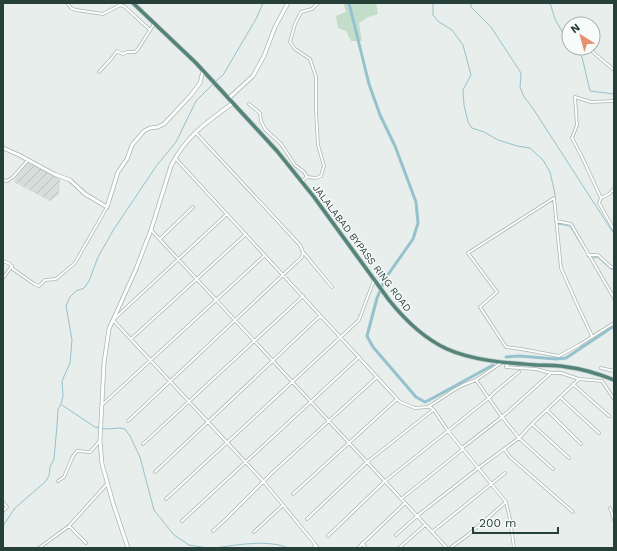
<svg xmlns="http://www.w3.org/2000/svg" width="617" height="551" viewBox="0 0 617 551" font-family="'Work Sans',sans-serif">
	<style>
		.industrial { fill: url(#industrial-furrows) }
		.garden { fill: #c2ddca }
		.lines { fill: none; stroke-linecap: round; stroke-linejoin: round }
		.stream { stroke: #95c2cd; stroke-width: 1 }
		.canal { stroke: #95c2cd; stroke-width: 3 }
		.minor-casing { stroke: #aab6b2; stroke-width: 3.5 }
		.tertiary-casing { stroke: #aab6b2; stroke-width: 4.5 }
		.trunk-casing { stroke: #c3c9c8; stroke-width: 5 }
		.minor { stroke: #fff; stroke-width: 2 }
		.tertiary { stroke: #fff; stroke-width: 3 }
		.trunk { stroke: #53847a; stroke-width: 3.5 }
		.labels { text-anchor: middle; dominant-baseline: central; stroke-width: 3; stroke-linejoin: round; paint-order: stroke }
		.street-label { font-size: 10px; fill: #273f39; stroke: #f7fbf9 }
	</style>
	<defs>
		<pattern id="industrial-furrows" width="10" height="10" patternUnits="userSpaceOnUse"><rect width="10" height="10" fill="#d5deda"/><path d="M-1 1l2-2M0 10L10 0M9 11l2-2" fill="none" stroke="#b7c0bc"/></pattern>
	</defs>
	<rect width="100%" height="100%" fill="#e7eeeb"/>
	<!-- industrial -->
	<path class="industrial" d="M24 161 60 178 59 194 50 201 14 182Z"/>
	<!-- garden -->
	<path class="garden" d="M343 3H376L378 14 368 17 359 23 362 41H351L346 31 338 28 336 16 346 12Z"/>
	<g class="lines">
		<!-- stream -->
		<path class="stream" d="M433 3V15L439 22 452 30 463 45 471 75 463 90 464 105 468 122 472 128 484 132 498 140 517 146 530 148 543 160 550 172 555 194V199
			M471 3V7L491 27 521 73 520 87 524 97 532 107 614 234
			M550 3 555 19 569 44
			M573 48 582 57 590 91 614 94
			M216 81 223 75 256 19 263 3
			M558 224 570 226 589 257
			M591 259 597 257 611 269H614
			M62 405 95 427 106 429 120 428 125 429 130 436 140 457 154 510 174 535 189 545 207 548
			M3 526 15 508 45 482 49 476 50 467 54 459 57 425 58 409 61 404 63 396 62 381 70 363 72 340 66 306 70 297 76 291 84 288 89 281 98 257 114 229 157 165 176 142 196 101 213 84
			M215 548C236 545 269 539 288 548"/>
		<!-- canal -->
		<path class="canal" d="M349 3 369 84 380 115 395 146 416 202 418 223 413 239 385 279 382 286
			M380 291 377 298 367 336 373 347 416 397 425 402 433 398 493 365
			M506 357 519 356 556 359 566 358 614 326"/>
		<defs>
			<path id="minor" d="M67 3 71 8 76 10 103 14 120 5 124 6 150 30
				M589 24V22
				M588 48 614 70
				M99 72 111 59 117 51 123 54 127 52H135L138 49 154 24
				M614 101 591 102 575 97 577 125 572 138 582 157 601 198 599 203 614 230
				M249 104 260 113 261 121 265 129 281 144 295 165 304 172 307 177
				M176 159 400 402 415 408 428 407 454 390 463 385 476 380 501 363
				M3 180 7 181 13 177 28 160
				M302 181 307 177 316 178 321 176 324 166 318 145 316 112V77L310 59 295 49 290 42 295 24 301 12 312 9 318 3
				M601 198 609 194 614 189
				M227 214 113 320 264 482 315 544 314 548
				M556 221 571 224 614 298
				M151 230C250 336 348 443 447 548
				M160 239 193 207
				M303 252 332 287
				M588 255H598L611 267H614
				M3 261 10 264 13 269 34 284 39 286 45 280 56 279 75 263 107 207
				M3 278 12 266
				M592 336 576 302 561 268 554 198 468 253 497 292 480 307 506 347 521 349 559 356 579 345 614 323
				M131 339 246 234
				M508 364 506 367 520 368 536 369 551 373H561L579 379 602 381 614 399
				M601 368 614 371
				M476 380 502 417 519 438 553 469
				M573 384 609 416
				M560 397 599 433
				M103 404 265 255
				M429 406 434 410 448 431 506 502 510 519 514 548
				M547 410 581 444
				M128 421 302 257 303 252 300 245 196 133
				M532 424 569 458
				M143 444 303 296
				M504 449 510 457 573 512
				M155 472 320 316
				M58 481 64 477 73 456 77 451 90 452 99 442
				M293 494 397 399
				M166 499 359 320 374 280
				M401 499 462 450V448L502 417 551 373
				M3 502 7 507 3 511
				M610 508 614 520
				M307 519 367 462 433 410
				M182 521 359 357
				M69 526 86 543
				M213 531 227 518 273 472 377 377
				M254 532 283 505
				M432 532 505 473
				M396 535 417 516 477 469 519 438 532 424 579 379
				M328 536 384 482 489 398 496 391 519 372
				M362 543 366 548
				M315 544 318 548
				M39 548 69 526 107 484
				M358 548 405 503
				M399 548 425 525
				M450 548 468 535 506 502"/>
			<path id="tertiary" d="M229 98 253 76 264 56 275 27 288 3
				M3 148 19 155 54 174 70 180 85 194 107 207 118 172 127 159 132 145 144 131 150 128 158 127 164 124 191 95 200 83 203 71
				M128 548 113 503 102 464 100 441 104 363 109 329 136 269 151 230 171 166C186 136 207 122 233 103"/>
			<path id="trunk" d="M133 3 196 63 277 151 314 197 389 300C405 320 423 338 447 349 474 361 507 363 537 365 547 365 557 365 567 367 583 369 599 374 614 380"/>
		</defs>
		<!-- minor casing -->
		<use href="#minor" class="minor-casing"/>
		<!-- tertiary casing -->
		<use href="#tertiary" class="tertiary-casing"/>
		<!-- trunk casing -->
		<use href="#trunk" class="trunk-casing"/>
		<!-- minor -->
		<use href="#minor" class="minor"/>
		<!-- tertiary -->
		<use href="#tertiary" class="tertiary"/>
		<!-- trunk -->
		<use href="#trunk" class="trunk"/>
	</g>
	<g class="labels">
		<!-- street labels -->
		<g class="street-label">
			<text transform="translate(362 248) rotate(53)">JALALABAD BYPASS RING ROAD</text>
		</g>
	</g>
	<!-- border -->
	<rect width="617" height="551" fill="none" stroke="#273f39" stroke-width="8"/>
	<!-- north arrow -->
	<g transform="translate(581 36) rotate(323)"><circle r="19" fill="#f7fbf9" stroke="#a4b0ac"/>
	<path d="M0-3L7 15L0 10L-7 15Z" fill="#e5906e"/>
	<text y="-6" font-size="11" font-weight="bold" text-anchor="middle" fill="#273f39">N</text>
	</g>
	<!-- scale -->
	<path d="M473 527v6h85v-6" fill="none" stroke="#273f39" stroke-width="2"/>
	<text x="479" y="527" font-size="12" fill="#273f39" stroke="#f7fbf9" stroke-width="3" paint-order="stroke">200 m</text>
</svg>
